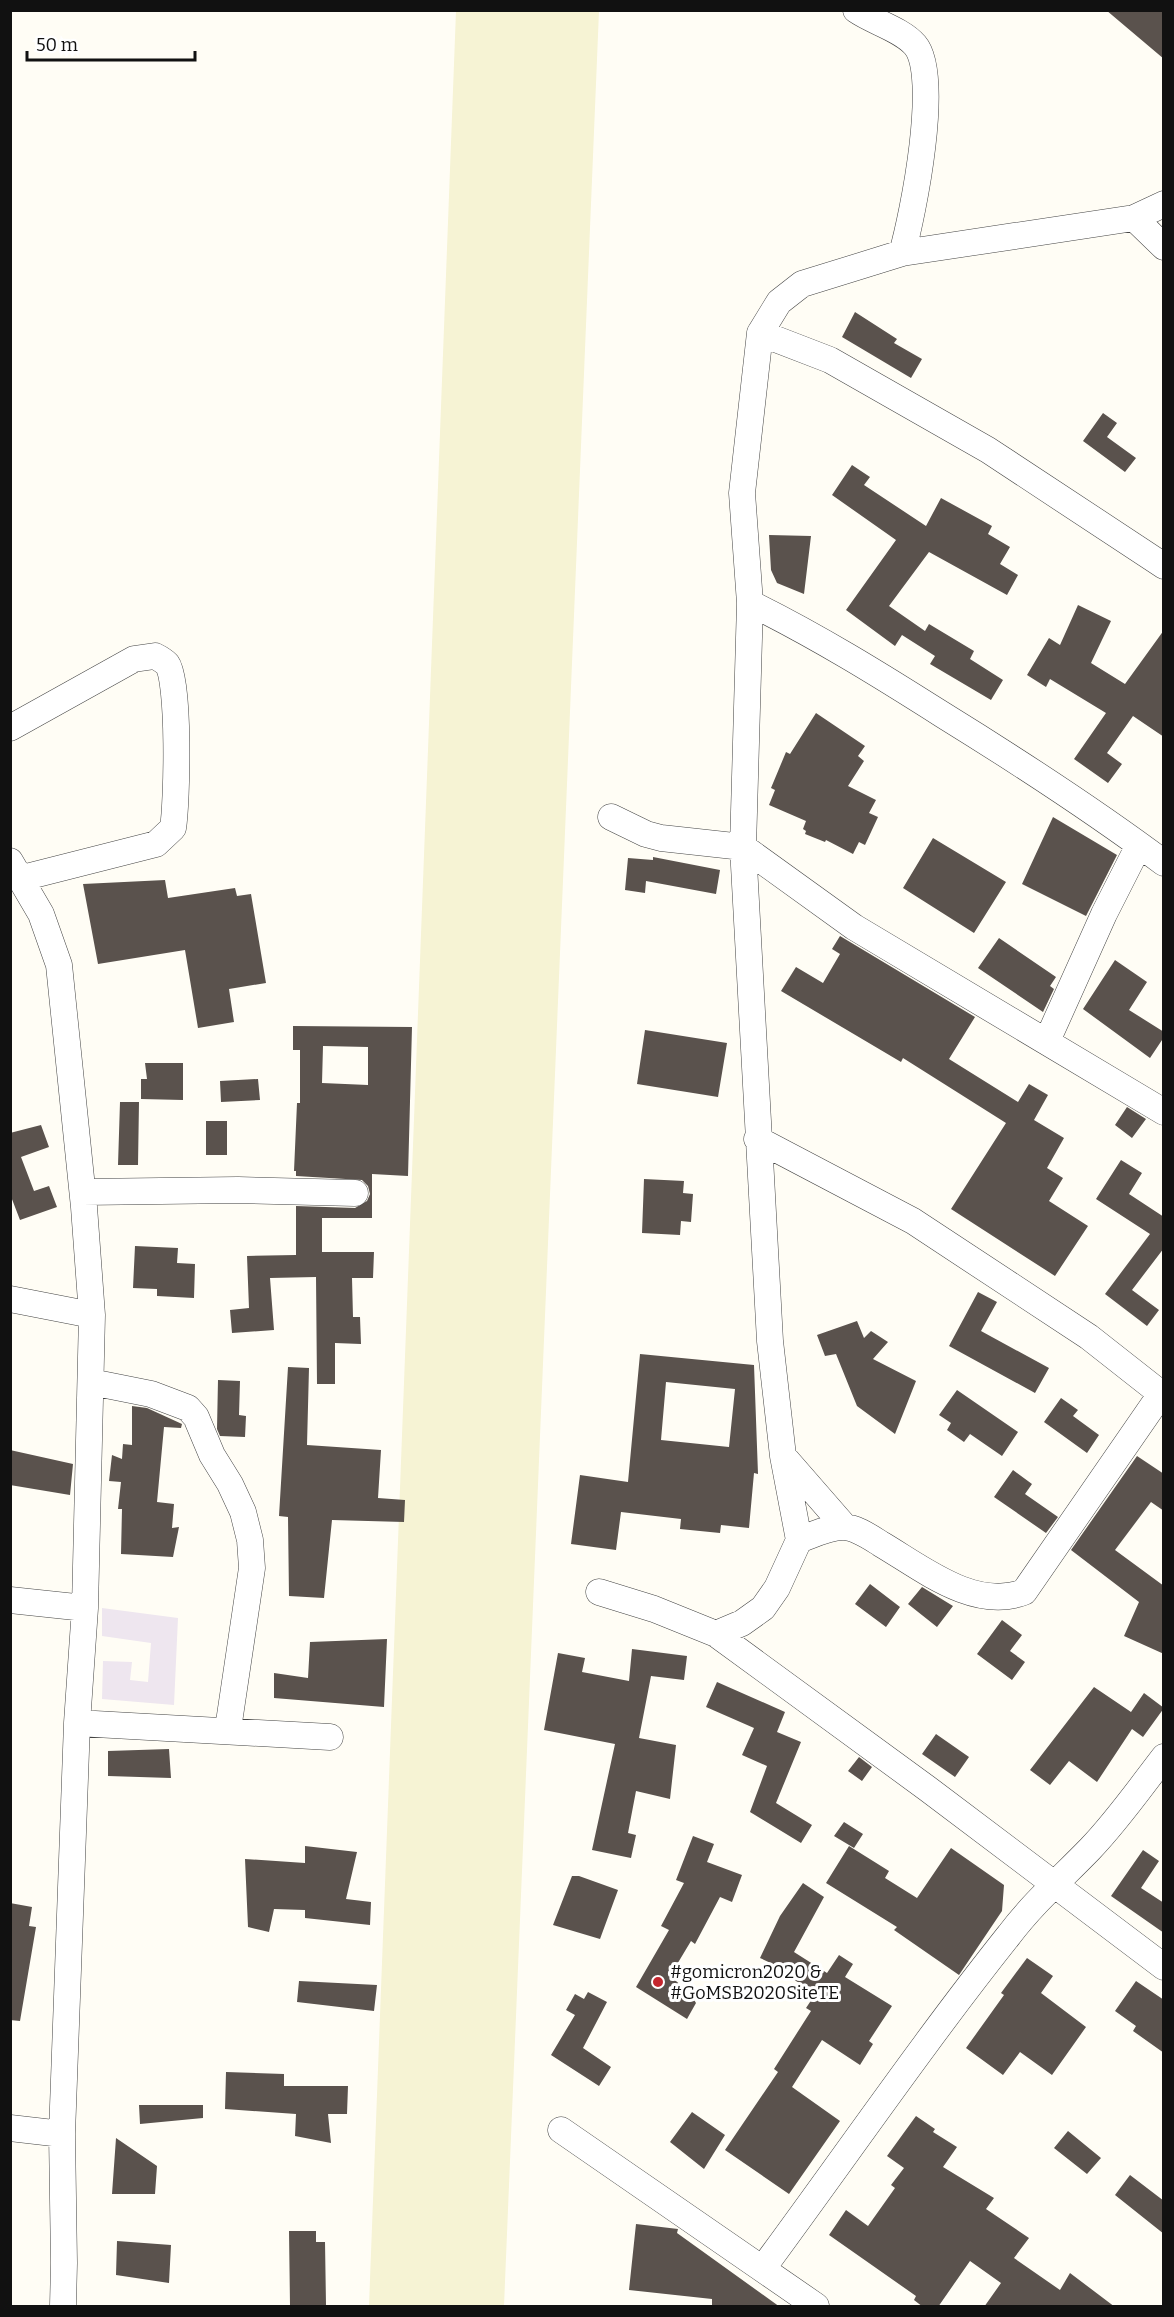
<svg xmlns="http://www.w3.org/2000/svg" width="1174" height="2317" viewBox="0 0 1174 2317" font-family="Bitter,serif">
	<style>
		.industrial { fill: #eee6ef }
		.farmland { fill: #f6f3d4 }
		.building { fill: #5a524d; fill-rule: evenodd }
		.lines { fill: none; stroke-linecap: round; stroke-linejoin: round }
		.minor-casing { stroke: #444; stroke-width: 27 }
		.minor { stroke: #fff; stroke-width: 26 }
		.poi-dot { fill: #c4262e; stroke: #fff; stroke-width: 2 }
		.labels { text-anchor: middle; dominant-baseline: central; stroke-width: 6; stroke-linejoin: round; paint-order: stroke }
		.poi-label { font-size: 18px; fill: #111; stroke: #fff; text-anchor: start }
	</style>
	<rect width="100%" height="100%" fill="#fffdf5"/>
	<!-- industrial -->
	<path class="industrial" d="M102 1608 178 1618 174 1705 102 1699 103 1661 132 1662 130 1680 148 1682 151 1643 102 1636Z"/>
	<!-- farmland -->
	<path class="farmland" d="M456 11H599L504 2306H369Z"/>
	<!-- building -->
	<path class="building" d="M1106 10H1164V59Z
		M855 312 897 339 894 343 922 359 911 378 842 337Z
		M1103 413 1117 423 1107 437 1136 458 1125 472 1083 441Z
		M852 465 870 477 864 485 926 526 941 498 992 526 988 534 1010 547 1000 564 1018 575 1007 595 929 552 889 606 925 631 929 624 974 651 970 659 1003 680 991 700 930 664 935 656 902 635 895 646 846 610 896 540 832 495Z
		M769 535 811 536 804 594 777 583 771 570Z
		M1078 605 1111 621 1091 663 1125 684 1164 630V737L1133 716 1107 753 1122 764 1108 783 1074 759 1106 713 1050 679 1046 687 1027 675 1049 638 1060 645Z
		M816 713 865 746 858 756 864 761 848 786 876 800 869 813 878 817 865 845 859 842 853 854 826 840 825 842 805 834 806 831 803 829 806 821 769 805 775 790 771 788 786 752 790 754Z
		M1053 817 1117 855 1086 916 1022 884Z
		M933 838 1006 882 974 933 903 888Z
		M653 857 720 870 716 894 646 881 645 893 625 890 628 858 653 860Z
		M165 880 168 898 235 888 237 896 251 894 266 983 229 989 234 1022 198 1028 185 950 98 964 83 884Z
		M840 936 975 1017 949 1059 1018 1102 1029 1084 1048 1095 1034 1120 1064 1138 1047 1168 1063 1178 1049 1201 1088 1226 1055 1276 951 1209 1006 1123 903 1058 901 1062 781 991 796 967 823 983 840 954 832 949Z
		M999 938 1056 977 1050 986 1054 989 1043 1012 978 968Z
		M1115 960 1147 982 1129 1010 1164 1032V1037L1150 1058 1083 1009Z
		M293 1026 412 1027 408 1176 372 1174V1218H322V1252H374L373 1278H352L353 1317H360L361 1344 335 1343V1384H317L316 1277 270 1278 274 1330 232 1333 230 1310 249 1308 247 1256 296 1255V1206L355 1208 367 1201 370 1194 368 1186 362 1180 296 1176V1171H294L297 1103H300V1050H293ZM323 1046 368 1047V1085L322 1083Z
		M645 1030 727 1043 718 1097 637 1084Z
		M145 1063H183V1100L141 1099V1079H147Z
		M258 1079 260 1100 221 1102 220 1081Z
		M120 1102H139L138 1165H118Z
		M1127 1107 1146 1119 1132 1138 1115 1125Z
		M206 1121H227V1155H206Z
		M41 1125 49 1147 21 1157 34 1191 49 1186 57 1207 20 1220 10 1194V1133Z
		M1121 1160 1142 1173 1129 1194 1164 1217V1248L1132 1290 1159 1310 1147 1326 1105 1294 1150 1234 1096 1199Z
		M644 1179 684 1181 683 1193 693 1194 691 1222 681 1221 680 1235 642 1233Z
		M135 1246 178 1248 177 1263 195 1264 194 1298 157 1296V1289L133 1288Z
		M978 1292 997 1302 981 1331 1049 1368 1035 1393 949 1346Z
		M857 1321 864 1338 871 1331 888 1342 873 1359 916 1381 895 1434 857 1406 836 1354 825 1356 817 1335Z
		M640 1354 754 1365 758 1474 754 1473 749 1528 721 1525 720 1533 680 1529 681 1519 621 1512 616 1550 571 1544 580 1475 628 1482ZM666 1382 735 1389 729 1447 661 1440Z
		M288 1367 309 1368 307 1445 381 1450 378 1498 405 1500 404 1522 332 1520 324 1598 289 1596 288 1517 279 1516Z
		M218 1380 240 1381 239 1415 246 1416 245 1437 220 1436 217 1429Z
		M957 1390 1018 1432 1002 1456 970 1434 964 1442 947 1430 951 1423 939 1415Z
		M1061 1398 1078 1410 1073 1416 1099 1435 1087 1453 1044 1422Z
		M132 1406 147 1408 182 1424 181 1428 164 1427 157 1502 174 1504 172 1528 179 1527 173 1557 121 1554 122 1509H118L121 1482 109 1481 112 1455 122 1459 123 1444 132 1445Z
		M10 1450 73 1464 70 1495 10 1485Z
		M1137 1456 1164 1474V1511L1151 1502 1115 1550 1164 1586V1654L1124 1636 1139 1602 1071 1550Z
		M1013 1470 1032 1484 1025 1494 1058 1517 1046 1533 994 1497Z
		M870 1584 900 1607 886 1627 855 1604Z
		M922 1587 953 1606 937 1627 908 1604Z
		M1002 1620 1022 1635 1010 1651 1025 1662 1012 1680 977 1654Z
		M387 1639 384 1707 274 1698V1673L308 1678 310 1642Z
		M632 1649 687 1656 684 1680 651 1676 639 1738 676 1745 670 1799 636 1791 628 1833 636 1835 631 1858 592 1850 615 1744 544 1730 558 1653 585 1658 582 1672 629 1681Z
		M717 1682 785 1712 777 1732 801 1742 776 1803 812 1825 801 1843 750 1812 767 1766 742 1755 754 1728 706 1707Z
		M1094 1687 1131 1712 1144 1693 1164 1708 1143 1737 1132 1729 1097 1782 1069 1761 1050 1785 1030 1770Z
		M936 1734 969 1757 955 1777 922 1754Z
		M169 1749 171 1778 108 1776V1751Z
		M859 1757 872 1767 862 1781 848 1771Z
		M844 1822 863 1834 854 1848 834 1836Z
		M693 1836 714 1844 707 1862 742 1875 732 1902 720 1897 695 1944 691 1941 670 1976 689 1992 696 2003 687 2019 636 1987 669 1930 661 1926 684 1883 676 1880Z
		M305 1846 357 1852 346 1899 371 1902 370 1925 305 1918V1910L274 1909 269 1932 248 1927 245 1859 305 1863Z
		M849 1846 889 1871 885 1878 917 1898 951 1848 1004 1885 1002 1911 959 1975 894 1930 897 1927 826 1883Z
		M1143 1850 1159 1861 1141 1888 1164 1903V1933L1111 1896Z
		M572 1876H579L618 1890 600 1939 553 1925Z
		M803 1883 824 1897 794 1952 827 1973 839 1955 853 1964 845 1977 892 2006 869 2041 873 2044 860 2065 822 2040 792 2087 840 2121 789 2194 725 2150 778 2072 774 2069 811 2011 806 2008 816 1993 786 1975 788 1971 760 1958 780 1916Z
		M10 1903 32 1907 29 1926 36 1927 20 2021 10 2020Z
		M1027 1958 1053 1976 1041 1993 1086 2027 1052 2075 1020 2052 1003 2075 966 2048 1004 1995 1001 1993Z
		M299 1981 377 1985 374 2011 297 2002Z
		M1136 1981 1164 2000V2053L1133 2031 1136 2026 1115 2011Z
		M588 1992 607 2002 583 2048 611 2067 599 2086 551 2055 575 2015 566 2010 575 1994 584 1999Z
		M226 2072 284 2074V2086H348L347 2114H328L331 2143 295 2136 296 2114 225 2109Z
		M139 2105H203V2118L140 2124Z
		M692 2112 725 2135 704 2169 670 2142Z
		M916 2116 935 2129 933 2132 957 2147 943 2167 994 2198 986 2209 1029 2238 1014 2258 1060 2290 1070 2273 1115 2307H984L1001 2283 970 2261 938 2307H923L914 2300 916 2296 829 2235 846 2210 868 2226 895 2188 891 2185 904 2168 887 2156Z
		M1068 2131 1101 2158 1087 2174 1054 2148Z
		M116 2138 157 2166 155 2194H112Z
		M1130 2175 1164 2201V2234L1115 2195Z
		M636 2224 678 2229 677 2233 780 2307H712V2299L629 2290Z
		M289 2231H316V2242H325L326 2305H290Z
		M117 2241 171 2245 169 2283 116 2275Z"/>
	<g class="lines">
		<defs>
			<path id="minor" d="M1134 218 1164 247
				M902 253 1134 218 1164 204
				M760 333 830 360 988 450 1164 566
				M750 603C817 636 880 675 943 715 1019 762 1093 810 1164 863
				M10 728 134 659 155 656C159 658 164 661 167 664 180 681 177 804 173 828L156 844 22 878
				M611 817 646 834 661 838 743 847 854 927 1164 1112
				M10 861 41 914 59 965 84 1207 92 1315 85 1608 77 1723 62 2134 64 2263 63 2306
				M1047 1041 1104 914 1139 845
				M757 1139 913 1221 1089 1337 1164 1396
				M83 1192 238 1190 355 1193
				M10 1299 92 1315
				M91 1382 151 1394 188 1408 196 1417 212 1455 230 1484 243 1512 250 1540 252 1568 228 1729
				M784 1457 845 1527
				M799 1540C813 1535 828 1527 843 1527 856 1527 870 1537 881 1544 922 1568 974 1611 1024 1592L1161 1394
				M599 1592 654 1609 716 1634 928 1789 1164 1967
				M10 1600 85 1608
				M716 1634 742 1623 763 1608 777 1588 799 1540 783 1456 770 1341 743 847 750 603 742 493 760 333 779 302 802 284 902 253C913 215 941 75 915 45 901 29 873 22 856 10
				M77 1723 330 1737
				M10 2128 62 2134
				M561 2130 816 2306
				M763 2268C845 2157 923 2043 1009 1935 1033 1903 1062 1878 1090 1849 1117 1821 1140 1788 1164 1757"/>
		</defs>
		<!-- minor casing -->
		<use href="#minor" class="minor-casing"/>
		<!-- minor -->
		<use href="#minor" class="minor"/>
	</g>
	<!-- markers -->
	<circle class="poi-dot" cx="658" cy="1982" r="6"/>
	<g class="labels">
		<!-- poi labels -->
		<g class="poi-label">
			<text x="670" y="1972">#gomicron2020 &amp;<tspan x="670" dy="21">#GoMSB2020SiteTE</tspan></text>
		</g>
	</g>
	<!-- border -->
	<rect width="1174" height="2317" fill="none" stroke="#111111" stroke-width="24"/>
	<!-- scale -->
	<path d="M27 51v9h168v-9" fill="none" stroke="#111111" stroke-width="3"/>
	<text x="36" y="51" font-size="18" fill="#111111" stroke="#ffffff" stroke-width="4.5" paint-order="stroke">50 m</text>
</svg>
